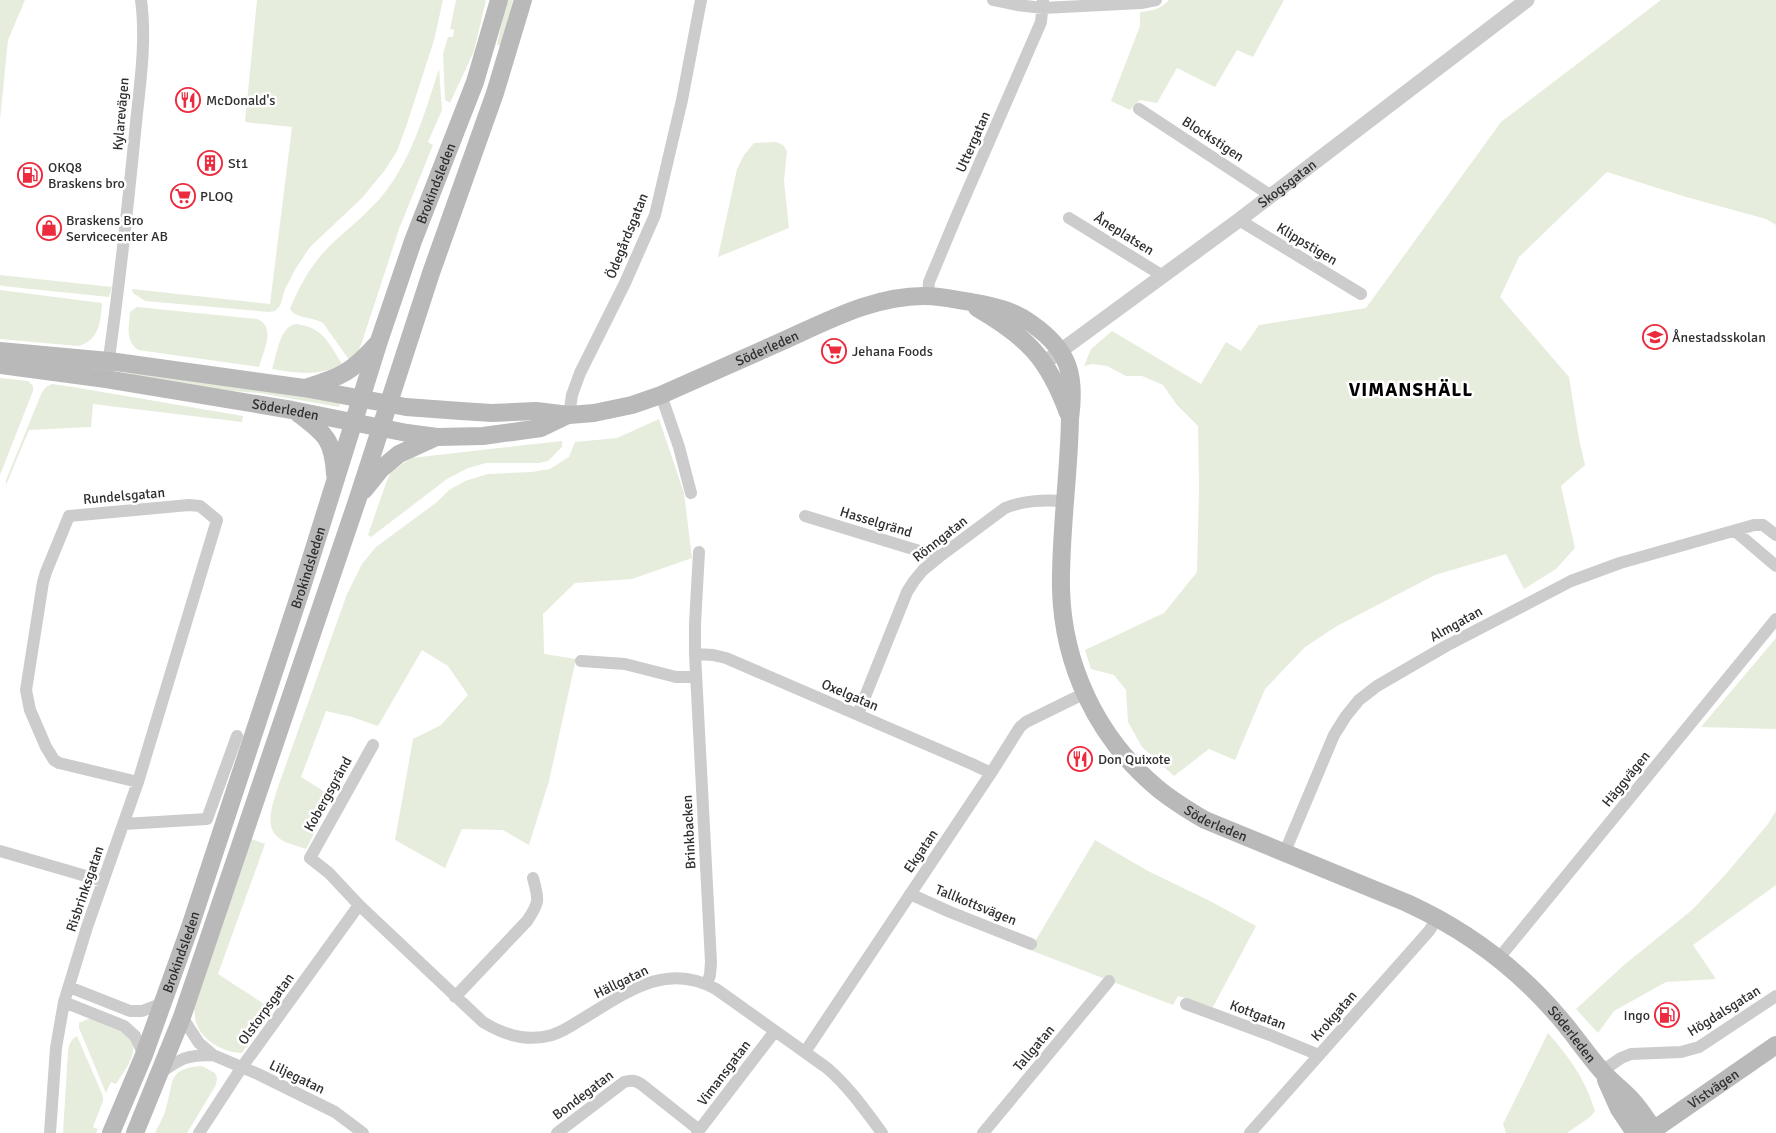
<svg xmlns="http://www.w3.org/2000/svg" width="1776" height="1133" viewBox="0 0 1776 1133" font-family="Signika,sans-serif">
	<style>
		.green { fill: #e6eddd }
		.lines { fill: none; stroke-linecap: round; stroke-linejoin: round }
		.minor { stroke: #ccc; stroke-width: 12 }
		.tertiary { stroke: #ccc; stroke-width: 15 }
		.secondary { stroke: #b9b9b9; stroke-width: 18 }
		.labels { text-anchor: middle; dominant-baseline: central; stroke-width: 5; stroke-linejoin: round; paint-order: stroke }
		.poi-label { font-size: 14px; fill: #2f2f2f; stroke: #fff; text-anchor: start }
		.street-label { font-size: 14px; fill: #2f2f2f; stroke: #fff }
		.district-label { font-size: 19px; font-weight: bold; letter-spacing: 1px; fill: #000; stroke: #fff }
	</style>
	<rect width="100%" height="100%" fill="#fff"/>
	<!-- green -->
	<path class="green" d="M0 0H25L8 40 0 120Z
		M257 0H443L434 40 407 124 397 151 385 170 362 198 310 247 296 268 285 289 280 306 275 311 269 312 145 301 133 293 132 289 270 304 292 127 245 122Z
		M456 0H486L474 51 450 103 445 100 443 54 448 37H453L454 30 450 29Z
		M507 0H513L501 47 497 44Z
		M1169 0H1284L1253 57 1237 50 1215 87 1177 68 1157 103 1140 100 1130 110 1111 101 1140 26V12C1152 11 1161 9 1169 0Z
		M1661 0H1776V225L1766 219 1686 197 1607 172 1519 257 1500 297 1569 377 1579 439 1585 465 1561 486 1575 548 1556 569 1524 589 1506 554 1435 575 1337 626 1305 647 1265 689 1235 760 1209 749 1174 776 1142 747 1128 722 1126 690 1114 675 1091 669 1085 650 1164 613 1197 572 1199 488 1198 426 1177 405 1163 385 1142 376H1126L1107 366 1093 364 1084 366 1091 349 1112 331 1201 384 1226 342 1241 351 1259 325 1366 308 1501 122Z
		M439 69 442 110 428 142 433 145 399 229 362 342 358 352 350 361 323 323C313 317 296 319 290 309 298 289 308 270 323 253 342 232 368 215 386 191 413 155 425 112 439 69Z
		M776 142 783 145 787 151 784 181 789 228 718 257 737 169 744 155 754 143Z
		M0 275 112 287 109 297 2 286 0 285Z
		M0 290 102 303C101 321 99 341 78 346L0 339Z
		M137 307 257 319C277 327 263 352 259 367L138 350C125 340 129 327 130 312Z
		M296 324C323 327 329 343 342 364 319 377 297 373 272 369 277 355 279 327 296 324Z
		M130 373 255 389 340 402 339 407 260 393 217 390 130 375Z
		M0 378 28 381 33 386V391L0 475Z
		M52 384 73 387 243 416 242 422 93 404 91 427 29 430 6 485V480L42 392 46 387Z
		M659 419 684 493 692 558 632 579 575 583 543 614 544 654 576 659 549 781 529 845 503 830 462 829 445 868 395 840 413 739 441 725 468 695 448 666 422 650 378 726 352 717 326 711 301 777 333 797 306 849C299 846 287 844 280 839 262 827 274 801 279 784L347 594 362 564 376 547 437 502 449 490 465 481 488 474 532 472 550 469 569 457 575 442 617 438Z
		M562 441V447L548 461 539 463H486L468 468 447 479 371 537 368 535 386 483 391 472 411 458Z
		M1776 638V729L1701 727Z
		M1776 811V885L1693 945 1716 979 1666 982 1614 1011 1598 1033 1576 1009 1624 965 1692 910 1725 875 1768 824Z
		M251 839 265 844 218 974 273 1010 242 1053C225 1053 203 1041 197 1025 195 1021 195 1014 194 1009Z
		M1095 840 1148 871 1210 901 1256 926 1213 1007 1178 996 1173 1005 1030 950Z
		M88 1019H94C101 1023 122 1030 127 1034 143 1049 124 1071 116 1084L111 1082 106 1093 79 1028V1023Z
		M1548 1033C1570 1058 1585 1079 1595 1111L1590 1117 1567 1133H1506L1503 1124Z
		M77 1036 103 1096V1101L93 1127 98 1129 96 1133H63L68 1052C69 1045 70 1040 77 1036Z
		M202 1066 215 1073 217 1078 216 1085 187 1133H155C159 1125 164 1116 166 1108 174 1082 167 1068 202 1066Z"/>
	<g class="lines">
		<!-- minor -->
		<path class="minor" d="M993 0 1017 5 1043 8 1141 3 1156 0
			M1139 109 1270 195
			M1069 218 1163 276
			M1239 220 1361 294
			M928 295 929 282 957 215 1041 22 1043 0
			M106 379C118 297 127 215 135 133 139 89 147 44 141 0
			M661 395 679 447 691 493
			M569 415 572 395 580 373 625 283 655 215 682 100 701 0
			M805 516 939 557
			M1735 531 1776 566
			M699 552 695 624V654L711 962 710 975 707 984
			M695 654 713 655 726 658 972 764 991 773
			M581 661 625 664 676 677H696
			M858 714 907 592 914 581 923 570 939 557 1005 508C1025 500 1044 500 1065 501
			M373 745 310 858 329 873 359 905 483 1022C504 1035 528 1042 552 1035 562 1032 571 1026 579 1021 623 995 665 960 716 989L827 1068C849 1087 865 1110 882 1133
			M124 824 207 819 237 736
			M0 851 103 881
			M1284 854 1334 735 1346 716 1359 700 1377 686 1446 646 1571 581 1620 563 1754 525H1763L1776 535
			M910 894 950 912 1031 944
			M1499 958 1776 619
			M69 987 130 1011H142L163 1003
			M455 997 527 921C540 902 539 900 533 878
			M64 1002 124 1026 135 1036 144 1055
			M1186 1004 1270 1035 1319 1055
			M182 1017 199 1043 213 1055 258 1074 335 1112 363 1133
			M805 1052 991 773 1020 727 1026 722 1085 693
			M1602 1071 1621 1058 1631 1054 1681 1052 1699 1047 1776 996
			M159 1074C181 1058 186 1055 213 1055
			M50 1133 56 1048 64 1002 87 927 138 782 217 520 200 506 189 505 69 516 46 572 43 582 26 690 30 710 46 747 54 760 59 763 138 782
			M199 1133 242 1067 359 905
			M557 1133 624 1082C631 1080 635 1080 641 1084L699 1130
			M697 1133 775 1031
			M983 1133 1109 981
			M1250 1133 1429 931 1438 917"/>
		<!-- tertiary -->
		<path class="tertiary" id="s1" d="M1044 363 1239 220 1527 0"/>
		<!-- secondary -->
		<g class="secondary">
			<path d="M977 308C1027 337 1048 358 1068 413"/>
			<path id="s2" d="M0 351 109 361 304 388 406 407 461 411 492 413 536 411 569 415 594 413 632 405 661 395C699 378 738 361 776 344 824 323 873 295 926 296 941 296 957 300 971 302 994 306 1013 310 1032 324 1069 350 1076 375 1070 419 1069 476 1060 533 1061 589 1063 665 1097 737 1155 786 1170 799 1188 810 1205 820L1407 903C1466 930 1516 967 1558 1016 1573 1033 1586 1053 1601 1070 1610 1081 1622 1089 1631 1099 1641 1109 1648 1122 1656 1133"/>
			<path id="s3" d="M0 365 106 379 292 410 407 433 437 437 483 436 541 428 568 415"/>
			<path d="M308 387C341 377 353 371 376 345"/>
			<path d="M299 414C325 434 333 439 335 474"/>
			<path d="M364 490 381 469 399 454 434 438"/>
			<path d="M1606 1080 1619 1109 1635 1133"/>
			<path id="s4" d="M111 1133 144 1055 190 927 302 587 379 341 413 241 475 82 499 0"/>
			<path d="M135 1133 182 1017 358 498 431 273 495 93 523 0"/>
			<path id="s5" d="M1649 1133 1776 1045"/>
		</g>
	</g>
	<!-- icons -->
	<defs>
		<symbol id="restaurant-ring" viewBox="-11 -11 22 22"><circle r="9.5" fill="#fff" stroke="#ec2c3e" stroke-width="1.5"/><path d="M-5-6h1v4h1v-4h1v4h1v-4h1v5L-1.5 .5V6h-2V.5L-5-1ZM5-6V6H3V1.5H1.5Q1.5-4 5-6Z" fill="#ec2c3e"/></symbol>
		<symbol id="building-ring" viewBox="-11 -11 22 22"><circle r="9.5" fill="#fff" stroke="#ec2c3e" stroke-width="1.5"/><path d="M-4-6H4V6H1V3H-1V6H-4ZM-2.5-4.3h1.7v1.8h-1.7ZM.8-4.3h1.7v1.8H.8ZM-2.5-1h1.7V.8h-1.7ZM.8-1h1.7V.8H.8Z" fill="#ec2c3e"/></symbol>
		<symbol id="fuel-ring" viewBox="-11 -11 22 22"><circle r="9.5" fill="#fff" stroke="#ec2c3e" stroke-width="1.5"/><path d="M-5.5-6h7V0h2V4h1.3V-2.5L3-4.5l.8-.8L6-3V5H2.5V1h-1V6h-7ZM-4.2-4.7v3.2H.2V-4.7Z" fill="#ec2c3e"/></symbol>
		<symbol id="supermarket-ring" viewBox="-11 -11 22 22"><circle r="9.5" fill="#fff" stroke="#ec2c3e" stroke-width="1.5"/><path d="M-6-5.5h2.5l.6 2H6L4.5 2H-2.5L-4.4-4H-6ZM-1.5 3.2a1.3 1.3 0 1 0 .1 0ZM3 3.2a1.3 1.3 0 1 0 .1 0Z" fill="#ec2c3e"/></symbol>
		<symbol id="shop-ring" viewBox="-11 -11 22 22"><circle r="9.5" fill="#fff" stroke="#ec2c3e" stroke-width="1.5"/><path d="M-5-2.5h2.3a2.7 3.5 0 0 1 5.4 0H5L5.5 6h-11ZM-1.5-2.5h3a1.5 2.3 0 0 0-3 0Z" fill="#ec2c3e"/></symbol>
		<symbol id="school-ring" viewBox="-11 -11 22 22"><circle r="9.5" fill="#fff" stroke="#ec2c3e" stroke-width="1.5"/><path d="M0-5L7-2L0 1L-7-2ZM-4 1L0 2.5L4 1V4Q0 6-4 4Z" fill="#ec2c3e"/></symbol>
	</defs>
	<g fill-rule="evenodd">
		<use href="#restaurant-ring" x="174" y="86" width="28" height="28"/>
		<use href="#building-ring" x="196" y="149" width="28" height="28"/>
		<use href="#fuel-ring" x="16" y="161" width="28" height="28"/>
		<use href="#supermarket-ring" x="169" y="182" width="28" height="28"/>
		<use href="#shop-ring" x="35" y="214" width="28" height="28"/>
		<use href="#school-ring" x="1641" y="323" width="28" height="28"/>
		<use href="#supermarket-ring" x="820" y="337" width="28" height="28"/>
		<use href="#restaurant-ring" x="1066" y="745" width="28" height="28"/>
		<use href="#fuel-ring" x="1653" y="1001" width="28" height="28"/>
	</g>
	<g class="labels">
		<!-- poi labels -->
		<g class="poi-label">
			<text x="206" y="100">McDonald's</text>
			<text x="228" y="163">St1</text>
			<text x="48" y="167">OKQ8<tspan x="48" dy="16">Braskens bro</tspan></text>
			<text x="200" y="196">PLOQ</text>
			<text x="66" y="220">Braskens Bro<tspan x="66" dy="16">Servicecenter AB</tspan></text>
			<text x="1672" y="337">Ånestadsskolan</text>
			<text x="852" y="351">Jehana Foods</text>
			<text x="1098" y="759">Don Quixote</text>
			<text x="1650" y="1015" text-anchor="end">Ingo</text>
		</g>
		<!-- street labels -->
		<g class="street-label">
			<text transform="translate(121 114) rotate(-85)">Kylarevägen</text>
			<text transform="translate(1213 139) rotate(33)">Blockstigen</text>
			<text transform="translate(973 142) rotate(-66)">Uttergatan</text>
			<text stroke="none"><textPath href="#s4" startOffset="1004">Brokindsleden</textPath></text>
			<text stroke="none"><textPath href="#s1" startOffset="302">Skogsgatan</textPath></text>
			<text transform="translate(1124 234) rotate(32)">Åneplatsen</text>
			<text transform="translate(627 236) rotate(-68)">Ödegårdsgatan</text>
			<text transform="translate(1307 244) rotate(31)">Klippstigen</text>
			<text stroke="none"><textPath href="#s2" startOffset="784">Söderleden</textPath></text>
			<text stroke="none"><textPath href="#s3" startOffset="289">Söderleden</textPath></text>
			<text transform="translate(124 496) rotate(-5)">Rundelsgatan</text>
			<text transform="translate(876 522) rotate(17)">Hasselgränd</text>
			<text transform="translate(940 539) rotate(-38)">Rönngatan</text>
			<text stroke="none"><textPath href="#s4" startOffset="599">Brokindsleden</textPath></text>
			<text transform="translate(1456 624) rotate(-29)">Almgatan</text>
			<text transform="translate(850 695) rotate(23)">Oxelgatan</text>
			<text transform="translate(1626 779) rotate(-51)">Häggvägen</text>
			<text transform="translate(328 794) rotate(-61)">Kobergsgränd</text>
			<text stroke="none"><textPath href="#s2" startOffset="1640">Söderleden</textPath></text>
			<text transform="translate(689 832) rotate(-93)">Brinkbacken</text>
			<text transform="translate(921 851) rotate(-56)">Ekgatan</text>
			<text transform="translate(85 889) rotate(-71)">Risbrinksgatan</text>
			<text transform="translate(976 905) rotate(22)">Tallkottsvägen</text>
			<text stroke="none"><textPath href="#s4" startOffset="194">Brokindsleden</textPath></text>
			<text transform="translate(621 982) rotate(-26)">Hällgatan</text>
			<text transform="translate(266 1009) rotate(-54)">Olstorpsgatan</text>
			<text transform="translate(1724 1011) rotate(-32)">Högdalsgatan</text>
			<text transform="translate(1258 1015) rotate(21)">Kottgatan</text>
			<text transform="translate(1334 1016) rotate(-49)">Krokgatan</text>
			<text stroke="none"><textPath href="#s2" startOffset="2060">Söderleden</textPath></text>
			<text transform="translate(1034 1048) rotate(-50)">Tallgatan</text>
			<text transform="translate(724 1073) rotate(-53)">Vimansgatan</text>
			<text transform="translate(297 1077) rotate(26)">Liljegatan</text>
			<text stroke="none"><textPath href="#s5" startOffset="78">Vistvägen</textPath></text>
			<text transform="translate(583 1095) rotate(-37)">Bondegatan</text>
		</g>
		<!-- district labels -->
		<g class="district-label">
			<text x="1411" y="390">VIMANSHÄLL</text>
		</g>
	</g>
</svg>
